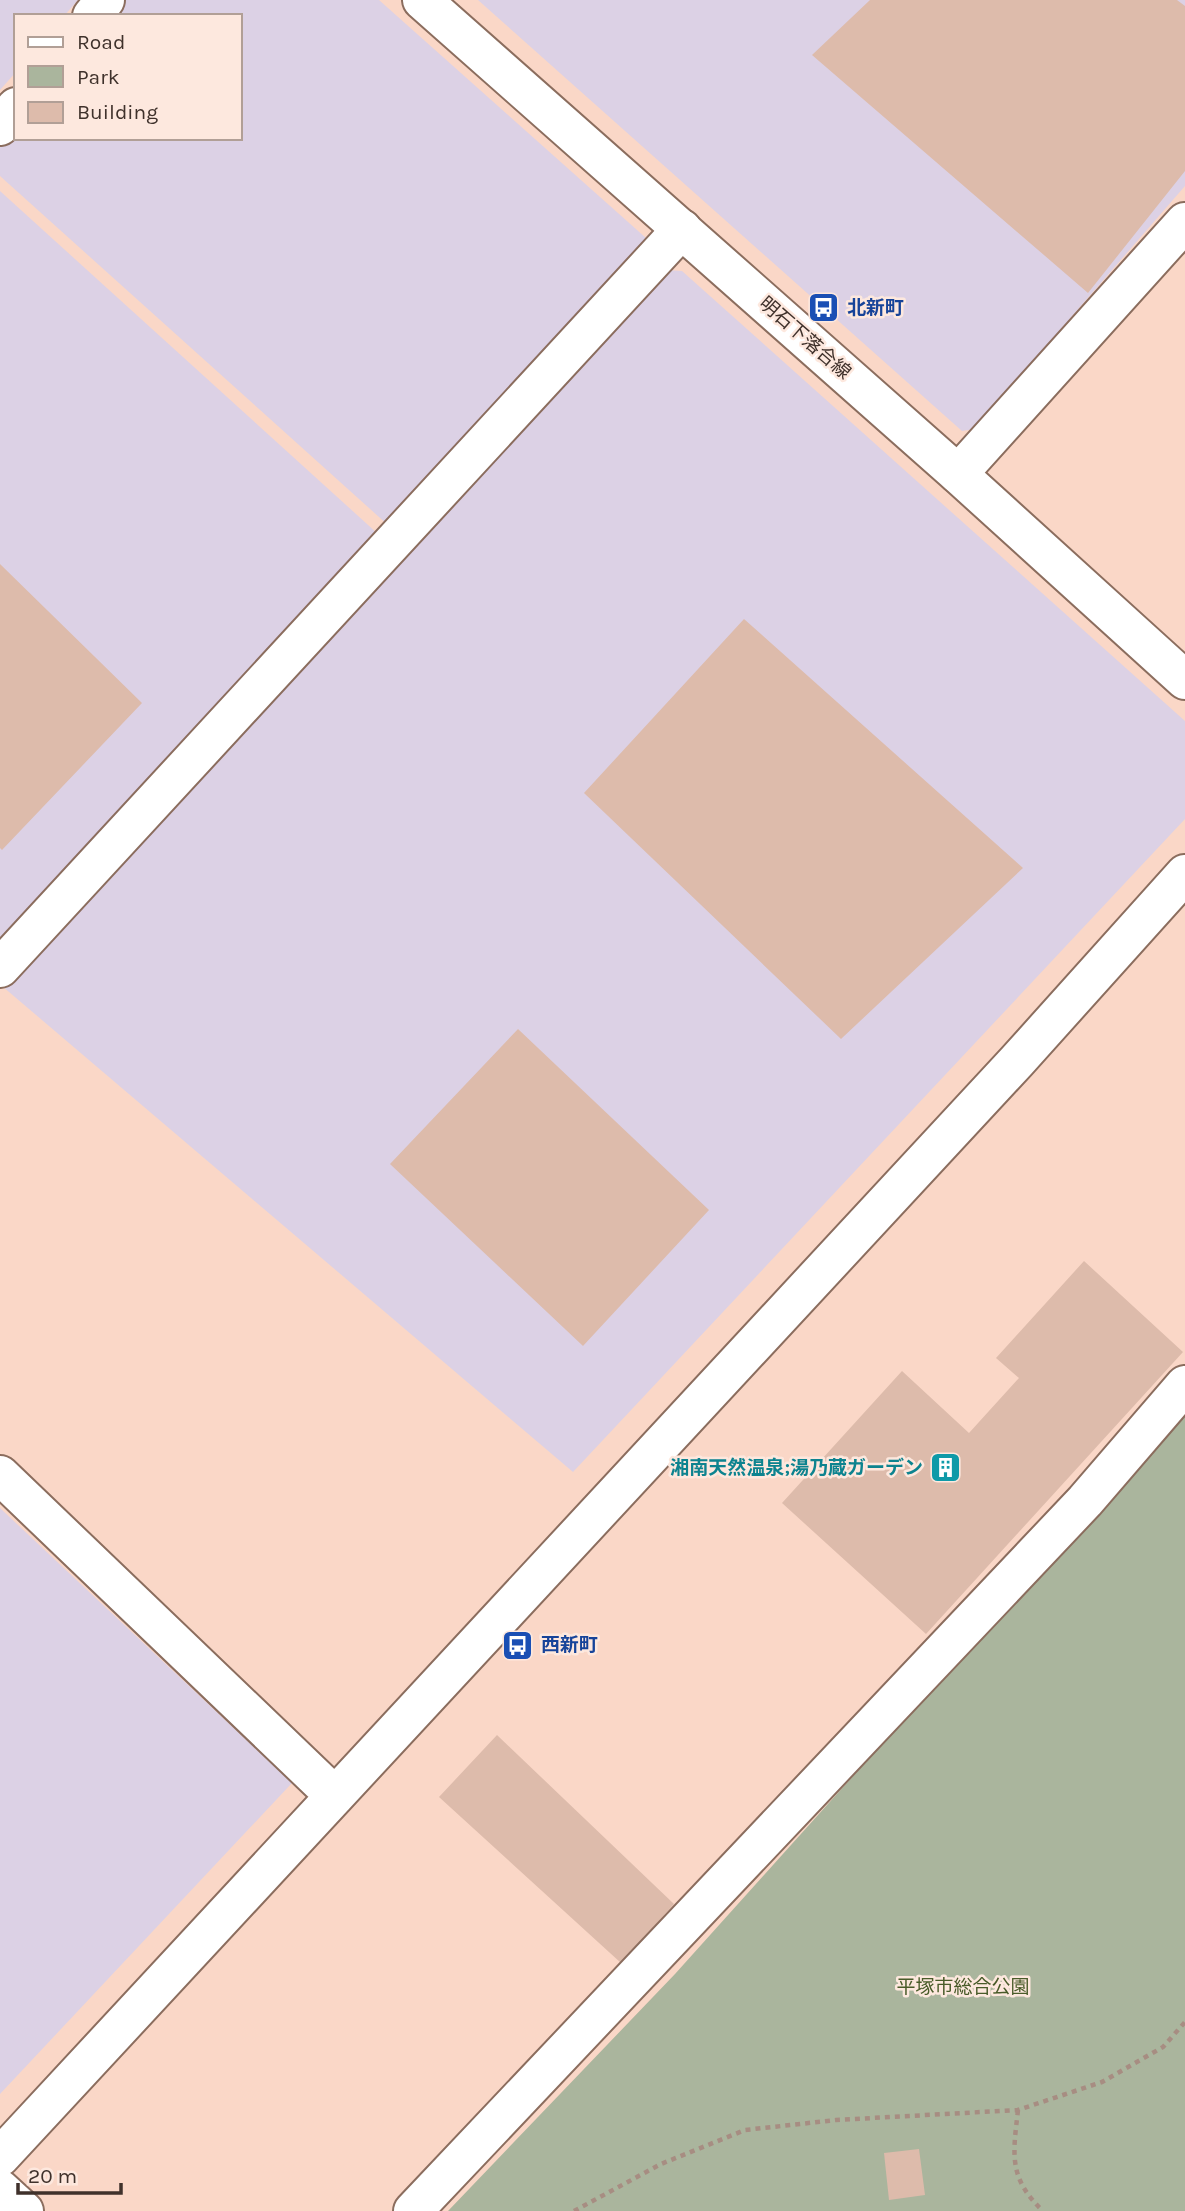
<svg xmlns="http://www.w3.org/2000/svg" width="1185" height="2211" viewBox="0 0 1185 2211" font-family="Karla,'Noto Sans JP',sans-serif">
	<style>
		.industrial { fill: #dcd1e5 }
		.green { fill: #aab59d }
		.building { fill: #ddbbab }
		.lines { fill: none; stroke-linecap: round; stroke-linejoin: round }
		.minor-casing { stroke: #8b6d5e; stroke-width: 42 }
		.major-casing { stroke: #8b6d5e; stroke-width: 42 }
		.path { stroke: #a78d82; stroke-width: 4.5; stroke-dasharray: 5 5; stroke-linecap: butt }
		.minor { stroke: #fff; stroke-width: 38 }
		.major { stroke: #fff; stroke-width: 38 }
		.labels { text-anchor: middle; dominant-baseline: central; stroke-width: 5; stroke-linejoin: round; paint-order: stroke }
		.transit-label { font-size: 19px; font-weight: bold; fill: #164399; stroke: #fde8de; text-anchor: start }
		.street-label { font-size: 19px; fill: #3f312b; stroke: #fde8de }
		.culture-label { font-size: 19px; font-weight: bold; fill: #0d838f; stroke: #fde8de; text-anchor: end }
		.park-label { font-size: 19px; fill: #495b29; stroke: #fde8de }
	</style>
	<rect width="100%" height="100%" fill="#fad7c7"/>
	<!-- industrial -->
	<path class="industrial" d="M0 0H78L64 16H16V72L0 90Z
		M122 0H379L646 238 647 257 389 526 0 176V144L16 125V138H240V16H108Z
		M478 0H1185V186L974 429 962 431Z
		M0 191 378 534 0 947Z
		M666 270 682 271 1185 721V819L573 1472 2 986Z
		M0 1508 292 1783 0 2094Z"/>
	<!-- green -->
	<path class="green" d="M1185 1407V2211H448L675 1974Z"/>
	<!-- building -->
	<path class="building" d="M870 0H1177L1185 6V171L1088 293 812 55Z
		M0 564 142 703 2 850 0 848Z
		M744 619 1023 868 841 1039 584 793Z
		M518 1029 709 1210 583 1346 390 1164Z
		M1084 1261 1183 1352 926 1634 782 1503 902 1371 969 1433 1019 1378 996 1358Z
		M497 1735 674 1904 621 1963 439 1797Z
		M919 2149 925 2195 889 2200 884 2153Z"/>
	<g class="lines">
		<defs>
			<path id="minor" d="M92 16 105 0
				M0 126 16 107
				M958 474 1185 222
				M0 968 682 229
				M0 1475 335 1796
				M0 2157 1017 1061 1185 874
				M0 2189 24 2211
				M413 2211 1085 1501 1185 1385"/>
			<path id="major" d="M422 0 958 474 1185 680"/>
		</defs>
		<!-- minor casing -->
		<use href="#minor" class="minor-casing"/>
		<!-- major casing -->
		<use href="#major" class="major-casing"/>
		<!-- path -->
		<path class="path" d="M1018 2110C1013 2154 1008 2178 1043 2211
			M574 2211 661 2164 745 2130 836 2120 1018 2110 1102 2082 1163 2047 1185 2022"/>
		<!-- minor -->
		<use href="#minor" class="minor"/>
		<!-- major -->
		<use href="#major" class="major"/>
	</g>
	<!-- icons -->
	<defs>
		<symbol id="bus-square" viewBox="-11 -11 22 22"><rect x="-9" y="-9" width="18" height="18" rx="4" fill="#1a4fb4" stroke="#fde8de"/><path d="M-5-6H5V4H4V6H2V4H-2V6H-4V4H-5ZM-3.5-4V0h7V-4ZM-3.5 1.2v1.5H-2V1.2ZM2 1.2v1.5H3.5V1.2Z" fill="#fff"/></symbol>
		<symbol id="building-square" viewBox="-11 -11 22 22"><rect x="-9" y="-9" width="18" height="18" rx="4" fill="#0f9aa8" stroke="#fde8de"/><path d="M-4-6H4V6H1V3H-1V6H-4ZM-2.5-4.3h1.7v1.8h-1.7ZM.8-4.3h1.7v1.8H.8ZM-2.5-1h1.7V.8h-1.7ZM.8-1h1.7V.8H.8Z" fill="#fff"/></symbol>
	</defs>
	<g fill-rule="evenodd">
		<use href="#bus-square" x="806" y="290" width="35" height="35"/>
		<use href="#building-square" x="928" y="1450" width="35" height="35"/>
		<use href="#bus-square" x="500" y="1628" width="35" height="35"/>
	</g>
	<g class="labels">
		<!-- transit labels -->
		<g class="transit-label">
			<text x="847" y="308">北新町</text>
			<text x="541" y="1645">西新町</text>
		</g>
		<!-- street labels -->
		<g class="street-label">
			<text transform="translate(805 338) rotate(41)">明石下落合線</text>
		</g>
		<!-- culture labels -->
		<g class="culture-label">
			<text x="923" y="1468">湘南天然温泉;湯乃蔵ガーデン</text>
		</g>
		<!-- park labels -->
		<g class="park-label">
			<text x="963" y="1987">平塚市総合公園</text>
		</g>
	</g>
	<!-- legend -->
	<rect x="14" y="14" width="228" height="126" fill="#fde8de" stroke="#b19f96" stroke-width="2"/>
	<rect x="28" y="37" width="35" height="10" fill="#ffffff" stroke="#b19f96" stroke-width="2"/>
	<text x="77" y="49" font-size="21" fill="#3f312b">Road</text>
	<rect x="28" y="66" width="35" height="21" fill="#aab59d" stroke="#b19f96" stroke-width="2"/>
	<text x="77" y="84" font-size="21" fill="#3f312b">Park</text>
	<rect x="28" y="102" width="35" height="21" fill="#ddbbab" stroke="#b19f96" stroke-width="2"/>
	<text x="77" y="119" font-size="21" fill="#3f312b">Building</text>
	<!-- scale -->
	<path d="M18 2183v10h103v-10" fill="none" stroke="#3f312b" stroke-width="3.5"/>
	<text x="28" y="2183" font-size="21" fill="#3f312b" stroke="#fde8de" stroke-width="5" paint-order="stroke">20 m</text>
</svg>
